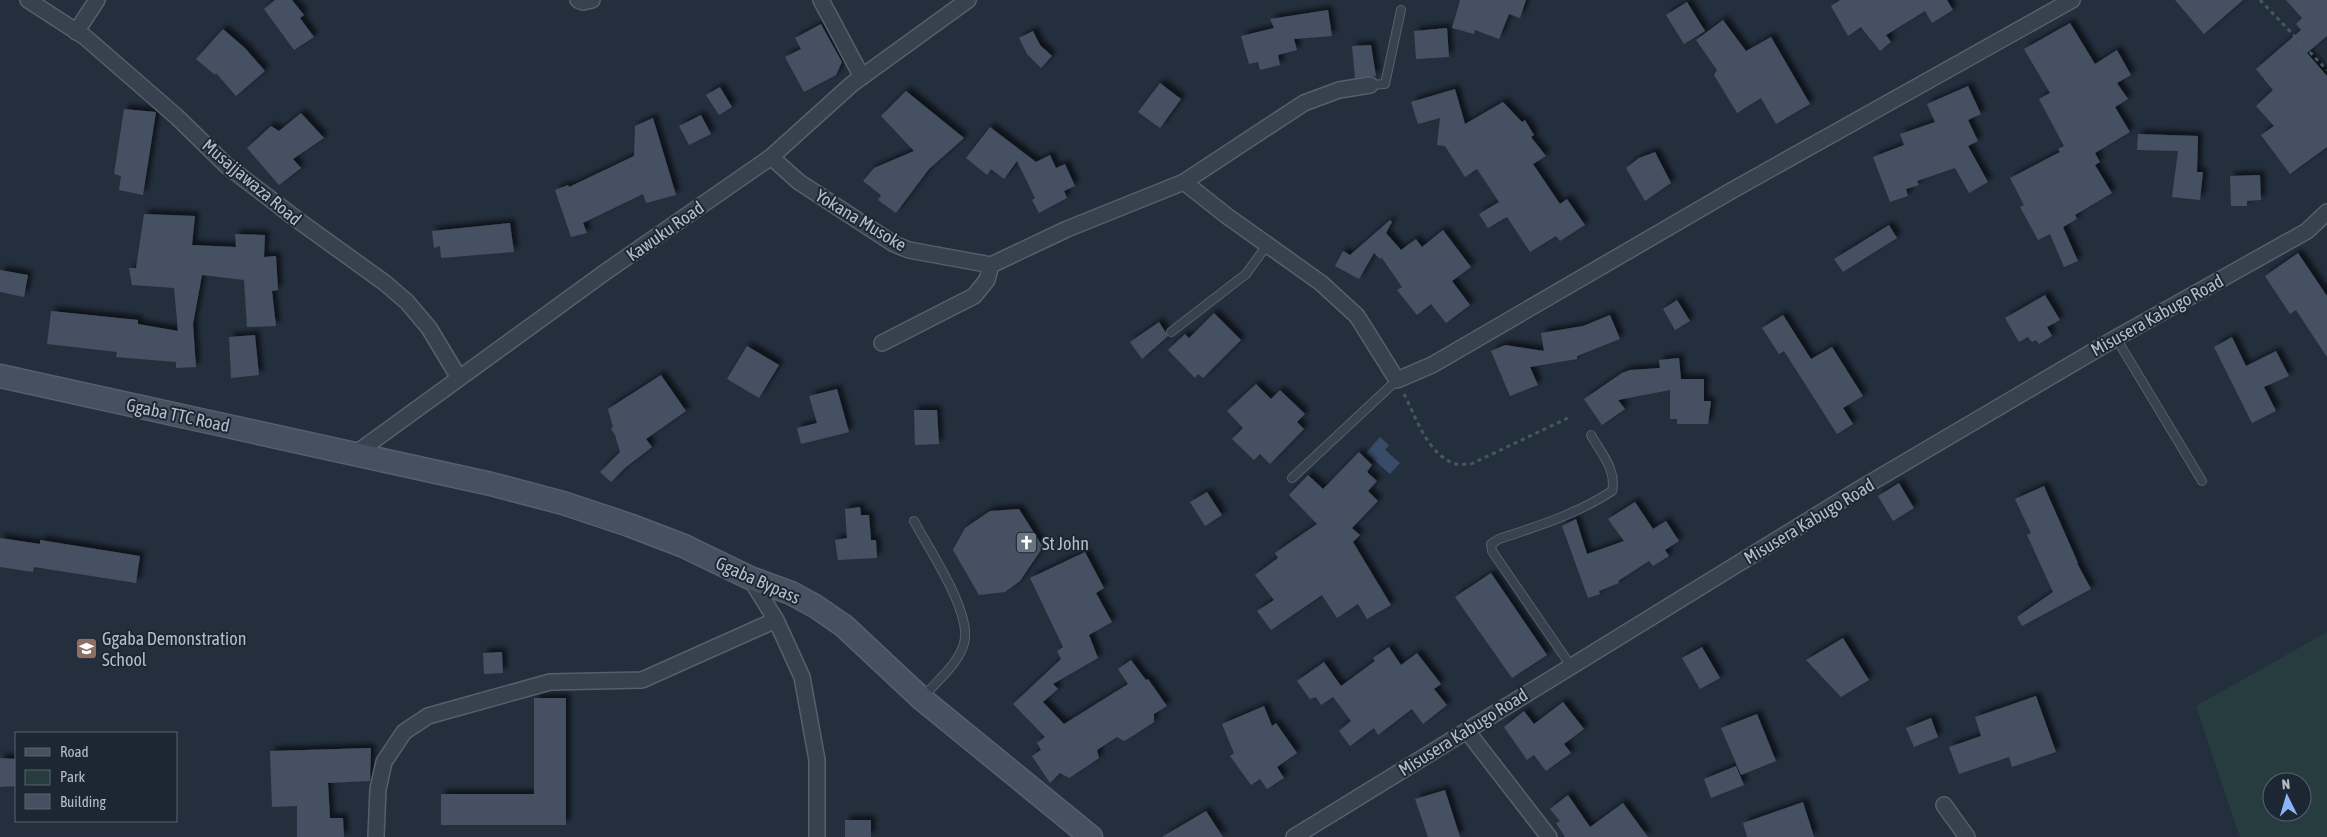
<svg xmlns="http://www.w3.org/2000/svg" width="2327" height="837" viewBox="0 0 2327 837" font-family="'Asap Condensed',sans-serif">
	<style>
		.green { fill: #263c3f; fill-rule: evenodd }
		.water { fill: #394c67 }
		.building { fill: #455162; filter: url(#shadow) }
		.lines { fill: none; stroke-linecap: round; stroke-linejoin: round }
		.lane-casing { stroke: #565f6c; stroke-width: 10 }
		.street-casing { stroke: #565f6c; stroke-width: 18 }
		.secondary-casing { stroke: #565f6c; stroke-width: 25 }
		.path { stroke: #44595c; stroke-width: 3; stroke-dasharray: 4 4; stroke-linecap: butt }
		.lane { stroke: #38414e; stroke-width: 8 }
		.street { stroke: #38414e; stroke-width: 15 }
		.secondary { stroke: #465061; stroke-width: 22 }
		.labels { text-anchor: middle; dominant-baseline: central; stroke-width: 4; stroke-linejoin: round; paint-order: stroke }
		.street-label { font-size: 18px; fill: #b4bcc9; stroke: #1d2633 }
		.poi-label { font-size: 18px; fill: #b4bcc9; stroke: #1d2633; text-anchor: start }
	</style>
	<defs>
		<filter id="shadow"><feDropShadow dx="4.5" dy="-4.5" stdDeviation="2.5" flood-color="#0009"/></filter>
	</defs>
	<rect width="100%" height="100%" fill="#242f3e"/>
	<!-- green -->
	<path class="green" d="M2327 632V837H2240L2196 706ZM2272 782H2302V812H2272Z"/>
	<!-- water -->
	<path class="water" d="M1380 437 1389 445 1385 450 1400 463 1390 474 1366 453Z"/>
	<!-- building -->
	<path class="building" d="M275 0H292L304 15 300 18 314 37 294 50 264 9Z
		M1460 0H1526L1520 18 1509 14 1499 39 1475 30 1474 34 1452 28Z
		M1840 0H1947L1953 10 1932 23 1925 11 1886 35 1891 42 1880 51 1861 27 1848 36 1831 6Z
		M2175 0H2243L2204 34Z
		M2286 0H2327V36L2307 53 2327 76V147L2290 174 2261 135 2274 126 2256 106 2273 90 2256 69 2301 30 2296 24 2302 18Z
		M1687 2 1705 31 1684 44 1666 15Z
		M1328 10 1332 36 1294 39 1297 50 1278 55 1280 65 1260 70 1258 62 1249 64 1241 36 1274 28 1270 19Z
		M1723 20 1746 51 1771 37 1810 104 1776 124 1761 98 1737 113 1714 75 1717 70 1696 40Z
		M2070 23 2095 64 2117 50 2131 75 2117 83 2128 99 2115 107 2130 132 2095 153 2100 162 2095 165 2112 193 2075 215 2077 219 2063 227 2078 261 2064 267 2050 234 2038 240 2020 207 2024 205 2010 178 2060 152 2058 149 2064 146 2039 99 2050 93 2024 49Z
		M821 24 842 62 836 75 804 92 785 57 801 49 795 38Z
		M1447 28 1449 57 1416 59 1414 31Z
		M223 29 245 48 265 71 236 96 216 73 215 75 196 59Z
		M1033 31 1040 45 1052 56 1041 68 1027 54 1019 38Z
		M1371 45 1376 76 1355 78 1352 46Z
		M1160 83 1181 99 1160 128 1138 112Z
		M1968 86 1981 114 1968 120 1978 141 1968 146 1988 182 1969 193 1955 168 1917 181 1919 185 1906 189 1908 196 1890 202 1873 157 1904 145 1900 134 1935 122 1927 104Z
		M720 87 732 107 719 115 706 95Z
		M1455 89 1465 124 1503 102 1522 122 1525 120 1534 135 1531 137 1546 156 1533 164 1560 204 1567 199 1585 225 1560 241 1556 236 1530 252 1507 217 1488 228 1479 214 1499 202 1477 169 1465 177 1445 146 1437 145 1440 118 1418 124 1411 102Z
		M906 91 964 138 929 169 896 213 878 200 881 195 863 181 874 168 914 151 881 116Z
		M124 109 156 112 143 195 119 190 121 176 114 174Z
		M301 113 324 138 293 159 301 168 279 185 247 148 271 126 279 131Z
		M701 115 711 134 689 145 679 126Z
		M653 118 676 195 646 203 643 194 583 223 587 233 571 237 555 190 568 185 569 187 634 156 635 126Z
		M990 127 1036 162 1050 155 1056 168 1065 164 1075 186 1064 191 1067 198 1039 213 1032 200 1035 198 1017 161 1004 179 991 169 987 175 966 158Z
		M2138 134 2198 136 2197 172H2203L2200 200 2172 197 2178 151 2137 150Z
		M1655 152 1671 183 1645 201 1626 168 1639 158Z
		M2260 175 2261 200 2247 201V206H2231L2230 176Z
		M144 214 195 216 192 245 236 247 235 234 265 235 264 257 276 256 278 290 272 291 276 326 247 327 244 280 202 275 193 324 196 367 176 368V362L116 357 117 352 47 344 51 311 138 320V324L178 331 174 288 132 285 129 268H136Z
		M1390 220 1392 222 1386 233 1401 250 1416 239 1422 247 1443 230 1471 267 1452 281 1470 305 1446 323 1431 304 1417 315 1397 290 1402 287 1382 258 1380 259 1374 253 1359 279 1335 266 1343 251 1350 255Z
		M510 223 514 252 441 258 440 246 434 248 432 231Z
		M1889 225 1897 238 1843 272 1834 259Z
		M2298 253 2327 296V357L2296 310 2290 314 2265 276Z
		M0 270 28 275 24 297 0 292Z
		M2045 295 2060 320 2047 327 2052 336 2039 344 2036 340 2032 342 2028 337 2019 342 2005 318Z
		M1677 300 1690 321 1675 330 1663 309Z
		M1214 313 1241 340 1203 378 1198 374 1195 378 1168 350 1185 334 1189 338Z
		M1610 315 1620 339 1577 356V359L1530 367 1538 385 1510 396 1491 351 1505 345 1544 351 1541 333 1583 326Z
		M1783 315 1811 359 1832 347 1863 396 1843 408 1853 424 1837 434 1784 351 1779 354 1762 328Z
		M1159 322 1168 336 1142 359 1130 342Z
		M255 335 259 375 231 378 229 337Z
		M2232 337 2246 366 2276 351 2289 376 2264 387 2276 411 2252 423 2214 347Z
		M747 346 779 365 759 398 727 379Z
		M1679 358 1681 379H1704V401H1711L1708 424H1677V419H1670V390L1618 400 1625 409 1602 425 1584 399 1622 373 1630 370 1660 368 1659 360Z
		M661 375 686 411 646 439 652 447 626 467 611 482 600 472 620 452 615 435 611 429 613 427 608 409Z
		M1256 384 1271 399 1280 390 1305 414 1297 422 1304 429 1270 464 1260 454 1254 460 1232 439 1243 428 1227 411Z
		M837 389 849 432 801 444 797 428 817 423 809 396Z
		M914 410H937L939 444 915 445Z
		M1359 452 1372 465 1367 472 1377 481 1368 491 1378 501 1352 528 1360 535 1353 542 1391 605 1367 619 1358 604 1337 618 1322 595 1271 630 1257 611 1274 600 1255 575 1278 558 1275 553 1317 524 1289 495 1308 475 1323 489Z
		M1899 483 1914 508 1893 521 1878 496Z
		M2044 486 2078 563H2077L2091 589 2022 626 2017 617 2053 592 2027 535 2031 533 2015 499Z
		M1207 492 1222 515 1205 526 1190 502Z
		M1635 502 1653 529 1666 521 1679 541 1665 550 1669 556 1653 566 1649 561 1618 581 1619 583 1599 591 1600 594 1588 598 1562 526 1576 519 1587 554 1624 541 1608 519Z
		M860 507 861 515H869L871 540H876L877 558 838 560 835 540 847 538 845 509Z
		M1019 509 1043 547 1020 581 1005 592 979 595 953 550 965 528 990 511Z
		M0 538 40 544V540L140 556 136 583 34 567 33 572 0 567Z
		M1085 552 1104 588 1096 593 1112 622 1089 635 1098 658 1053 684 1058 689 1043 702 1064 724 1128 684 1118 669 1131 660 1146 680 1148 679 1167 706 1154 714V722L1136 734 1124 741 1117 737 1097 750 1099 758 1086 767 1069 778 1060 773 1050 783 1032 756 1041 750 1037 743 1045 737 1013 704 1061 659 1057 651 1063 647 1030 578Z
		M1491 573 1547 655 1512 678 1455 597Z
		M1843 638 1869 680 1841 697 1806 660Z
		M1389 647 1401 665 1417 653 1441 684 1434 689 1447 705 1423 724 1412 709 1378 735 1374 728 1350 746 1339 731 1351 721 1333 697 1321 705 1316 697 1310 699 1297 681 1324 662 1341 686 1375 661 1373 658Z
		M1702 647 1720 678 1700 689 1682 658Z
		M502 652 503 673 484 674 483 653Z
		M2036 696 2056 752 2012 767 2009 757 1959 774 1949 747 1981 736 1975 717Z
		M534 698H566V825H441V794H534Z
		M1563 702 1584 729 1564 744 1571 753 1546 771 1534 755 1527 760 1504 727 1524 711 1534 724Z
		M1264 706 1272 726 1276 723 1297 753 1277 767 1284 778 1267 789 1260 779 1251 785 1230 756 1234 753 1222 724Z
		M1757 714 1776 761 1741 775 1721 728Z
		M1931 718 1938 737 1914 747 1906 728Z
		M371 748 370 781 328 783 330 818H343L344 837H297V806L272 807 270 751Z
		M0 758 16 759V786L0 787Z
		M1736 766 1744 785 1711 798 1704 779Z
		M1445 790 1460 837H1428L1415 799Z
		M1568 795 1590 827 1623 803 1648 837H1565L1556 823 1560 821 1550 809Z
		M1803 802 1814 837H1747L1743 823Z
		M1206 811 1223 837H1162Z
		M845 820H871V837H845Z"/>
	<g class="lines">
		<defs>
			<path id="lane" d="M1370 85 1385 84 1401 10
				M1171 332 1246 274 1267 245
				M2116 338 2202 481
				M1292 478 1397 380
				M914 521C929 549 968 607 965 638 963 660 937 681 923 697
				M1571 666 1492 551 1491 544 1499 539C1538 526 1577 514 1612 491 1617 470 1601 453 1591 435"/>
			<path id="street" d="M28 0 85 37 177 117 226 165 299 221 385 283 407 302 429 328 459 378
				M578 0 583 2 592 0
				M821 0 862 77
				M76 32 97 0
				M771 157 799 182 894 244 909 250 991 265
				M1184 182 1304 103 1339 90 1370 85
				M991 265 1067 229 1184 182 1227 216 1321 283 1357 316 1397 380 1432 365 1731 191 2072 0
				M882 343 974 296 987 280 991 265
				M355 454 604 273 771 157 852 84 968 0
				M750 578 776 620 802 677 817 760V837
				M1467 731 1549 837
				M1944 805 1967 837
				M376 837 378 789 384 762 404 732 428 716 550 682 642 680 776 620
				M1294 837 1853 493 2116 338 2307 231 2327 212"/>
			<path id="secondary" d="M0 376 491 484 563 503 629 525 684 546 750 578 791 593 815 606 844 626 922 699 1091 837"/>
		</defs>
		<!-- lane casing -->
		<use href="#lane" class="lane-casing"/>
		<!-- street casing -->
		<use href="#street" class="street-casing"/>
		<!-- secondary casing -->
		<use href="#secondary" class="secondary-casing"/>
		<!-- path -->
		<path class="path" d="M2260 0 2327 70
			M1404 394C1416 417 1428 456 1456 464 1460 465 1466 464 1471 464L1570 417"/>
		<!-- lane -->
		<use href="#lane" class="lane"/>
		<!-- street -->
		<use href="#street" class="street"/>
		<!-- secondary -->
		<use href="#secondary" class="secondary"/>
	</g>
	<!-- icons -->
	<defs>
		<symbol id="church-square" viewBox="-11 -11 22 22"><rect x="-9" y="-9" width="18" height="18" rx="4" fill="#6b7280" stroke="#1d2633"/><path d="M-1.2-6h2.4v3.5h3.3v2.4h-3.3V6h-2.4V-.1h-3.3v-2.4h3.3Z" fill="#fff"/></symbol>
		<symbol id="school-square" viewBox="-11 -11 22 22"><rect x="-9" y="-9" width="18" height="18" rx="4" fill="#8d6e63" stroke="#1d2633"/><path d="M0-5L7-2L0 1L-7-2ZM-4 1L0 2.5L4 1V4Q0 6-4 4Z" fill="#fff"/></symbol>
	</defs>
	<g fill-rule="evenodd">
		<use href="#church-square" x="1014" y="530" width="25" height="25"/>
		<use href="#school-square" x="74" y="636" width="25" height="25"/>
	</g>
	<g class="labels">
		<!-- street labels -->
		<g class="street-label">
			<text transform="translate(252 182) rotate(40)">Musajjawaza Road</text>
			<text transform="translate(861 220) rotate(31)">Yokana Musoke</text>
			<text transform="translate(665 231) rotate(-35)">Kawuku Road</text>
			<text transform="translate(2157 315) rotate(-29)">Misusera Kabugo Road</text>
			<text transform="translate(178 415) rotate(12)">Ggaba TTC Road</text>
			<text transform="translate(1809 521) rotate(-31)">Misusera Kabugo Road</text>
			<text transform="translate(758 580) rotate(24)">Ggaba Bypass</text>
			<text transform="translate(1463 732) rotate(-32)">Misusera Kabugo Road</text>
		</g>
		<!-- poi labels -->
		<g class="poi-label">
			<text x="1042" y="543">St John</text>
			<text x="102" y="638">Ggaba Demonstration<tspan x="102" dy="21">School</tspan></text>
		</g>
	</g>
	<!-- legend -->
	<rect x="15" y="732" width="162" height="90" fill="#1d2633" stroke="#59626f"/>
	<rect x="25" y="748" width="25" height="8" fill="#465061" stroke="#59626f"/>
	<text x="60" y="757" font-size="15" fill="#b4bcc9">Road</text>
	<rect x="25" y="770" width="25" height="15" fill="#263c3f" stroke="#59626f"/>
	<text x="60" y="782" font-size="15" fill="#b4bcc9">Park</text>
	<rect x="25" y="794" width="25" height="15" fill="#455162" stroke="#59626f"/>
	<text x="60" y="807" font-size="15" fill="#b4bcc9">Building</text>
	<!-- north arrow -->
	<g transform="translate(2287 797) rotate(355)"><circle r="24" fill="#1d2633" stroke="#59626f"/>
	<path d="M0-4L9 19L0 12L-9 19Z" fill="#8ab4f8"/>
	<text y="-8" font-size="14" font-weight="bold" text-anchor="middle" fill="#b4bcc9">N</text>
	</g>
</svg>
